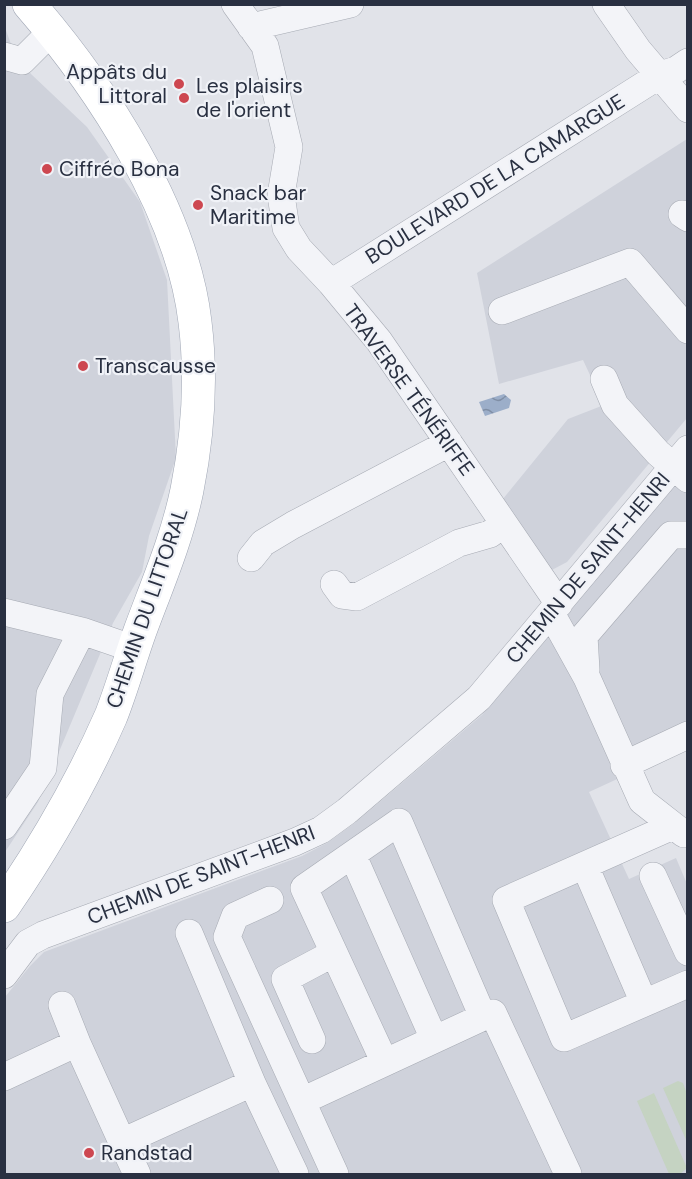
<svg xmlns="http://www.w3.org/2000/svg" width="692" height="1179" viewBox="0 0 692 1179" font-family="'DM Sans',sans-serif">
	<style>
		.built { fill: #cfd2db }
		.grass { fill: #c5d3c2 }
		.water { fill: url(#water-waves) }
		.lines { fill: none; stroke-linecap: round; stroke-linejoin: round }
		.minor-casing { stroke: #a6aab3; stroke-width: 28 }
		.major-casing { stroke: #a0a7b5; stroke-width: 34 }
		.minor { stroke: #f3f4f8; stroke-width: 27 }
		.major { stroke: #fff; stroke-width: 33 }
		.poi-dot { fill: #cd4750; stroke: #f0f2f7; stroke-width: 2 }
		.labels { text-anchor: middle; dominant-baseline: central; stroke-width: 4.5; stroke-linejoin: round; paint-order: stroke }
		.poi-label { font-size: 21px; fill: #293041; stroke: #f0f2f7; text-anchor: start }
		.street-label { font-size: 21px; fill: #293041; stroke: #f0f2f7 }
	</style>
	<defs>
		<pattern id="water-waves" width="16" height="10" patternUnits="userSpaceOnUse" patternTransform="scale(1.5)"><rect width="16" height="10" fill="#9caec9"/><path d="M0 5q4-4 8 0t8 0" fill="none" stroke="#7f8ea5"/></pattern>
	</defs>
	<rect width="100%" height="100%" fill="#e1e3e9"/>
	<!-- built -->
	<path class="built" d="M4 25 11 44 31 74 87 127 140 202 167 280 176 458 149 536 142 572 113 623 38 802 5 852Z
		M687 139V418L567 562 548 572 498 505 568 419 604 405 583 360 499 384 477 273Z
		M687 469V747L589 792 629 879 676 858 687 884V1174H5V997L30 966 44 952 302 856 327 843 356 822 482 715Z"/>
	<!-- grass -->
	<path class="grass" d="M678 1081 683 1083 687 1094V1142L663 1088Z
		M654 1093 687 1168 680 1174H669L637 1101Z"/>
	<!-- water -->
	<path class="water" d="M504 394 511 400 509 408 485 416 479 402Z"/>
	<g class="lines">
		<defs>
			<path id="minor" d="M235 4 265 46 289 147 281 195 286 228 299 249 331 283 379 341 559 604
				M606 4 638 50 688 109
				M251 27 350 4
				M4 56 22 61 51 32
				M682 214 688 218
				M331 283 660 75 676 70 688 62
				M502 311 630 262 688 330
				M604 379 615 405 658 453 688 479
				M251 558 263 543 293 525 449 443
				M334 584 342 595 357 597 459 543 490 534 504 524
				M4 612 82 631 134 649
				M551 613 587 678 642 801 684 834
				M586 670 584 636 671 535H688
				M624 765 688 735
				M4 826 43 768 50 694 82 631
				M673 826 506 900 564 1038 688 984
				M353 856 434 1039
				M585 866 644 1003
				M653 876 688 952
				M270 900 235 916 227 937 335 1174
				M189 933 252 1083
				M4 975 28 943 43 935 295 842 321 830 347 811 479 698 688 449
				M62 1005 77 1043
				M483 1017 493 1013 568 1174
				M312 1040 285 979 334 953
				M4 1077 77 1043 122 1142 252 1083 295 1174
				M302 1101 483 1017 399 822 304 888 384 1061
				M122 1142 137 1174"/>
			<path id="major" d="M4 906C45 846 82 782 111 716 122 688 130 659 140 631 157 585 177 539 187 490 198 435 202 378 195 322 182 210 101 87 29 4"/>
		</defs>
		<!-- minor casing -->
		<use href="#minor" class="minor-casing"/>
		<!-- major casing -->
		<use href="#major" class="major-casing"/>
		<!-- minor -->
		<use href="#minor" class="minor"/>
		<!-- major -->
		<use href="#major" class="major"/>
	</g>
	<!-- markers -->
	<g class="poi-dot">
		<circle cx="179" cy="84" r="6"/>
		<circle cx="184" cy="98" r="6"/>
		<circle cx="47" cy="169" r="6"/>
		<circle cx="198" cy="205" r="6"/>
		<circle cx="83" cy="366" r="6"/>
		<circle cx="89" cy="1153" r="6"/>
	</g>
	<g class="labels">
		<!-- poi labels -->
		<g class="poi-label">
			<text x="167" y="72" text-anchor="end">Appâts du<tspan x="167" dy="24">Littoral</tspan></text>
			<text x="196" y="86">Les plaisirs<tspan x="196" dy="24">de l'orient</tspan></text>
			<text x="59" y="169">Ciffréo Bona</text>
			<text x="210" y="193">Snack bar<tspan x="210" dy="24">Maritime</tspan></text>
			<text x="95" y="366">Transcausse</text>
			<text x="101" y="1153">Randstad</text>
		</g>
		<!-- street labels -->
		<g class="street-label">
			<text transform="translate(495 179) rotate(-32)">BOULEVARD DE LA CAMARGUE</text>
			<text transform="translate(409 390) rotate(54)">TRAVERSE TÉNÉRIFFE</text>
			<text transform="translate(588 568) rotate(-50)">CHEMIN DE SAINT-HENRI</text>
			<text transform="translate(147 608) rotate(-71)">CHEMIN DU LITTORAL</text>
			<text transform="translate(201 875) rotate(-21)">CHEMIN DE SAINT-HENRI</text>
		</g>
	</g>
	<!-- border -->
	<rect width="692" height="1179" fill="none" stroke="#293041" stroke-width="12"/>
</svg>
